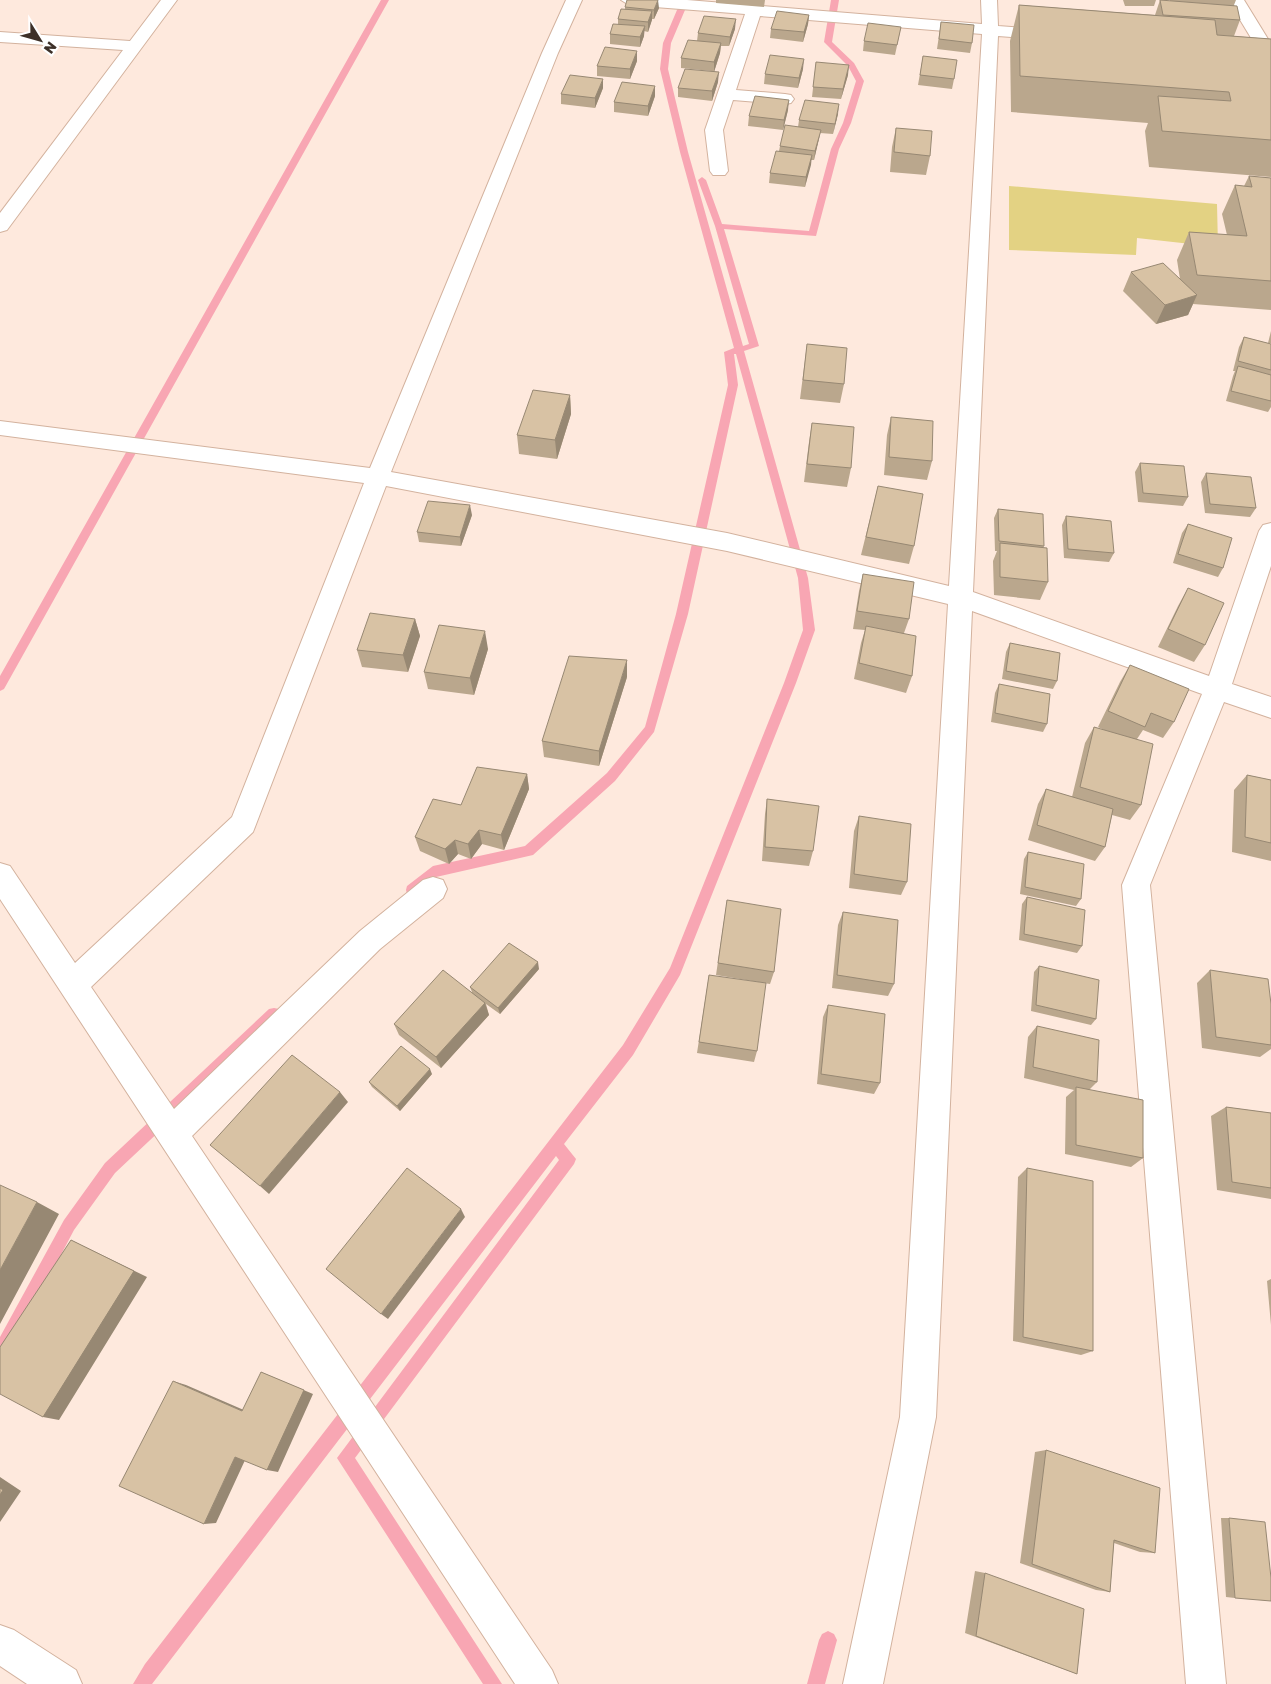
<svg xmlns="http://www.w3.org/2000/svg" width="1271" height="1684" viewBox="0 0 1271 1684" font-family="'Golos Text',sans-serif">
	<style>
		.green { fill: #e3d283 }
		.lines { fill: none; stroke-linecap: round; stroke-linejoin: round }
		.stream { fill: #f8a6b3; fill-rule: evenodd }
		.street-casing { stroke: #d3b29e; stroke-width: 2 }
		.street { fill: #fff; fill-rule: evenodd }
		.wall { fill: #baa78d }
		.shaded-wall { fill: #978873 }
		.building { fill: #d8c2a4; stroke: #978873 }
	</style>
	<rect width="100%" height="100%" fill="#fee9dd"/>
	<!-- green -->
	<path class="green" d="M1009 186 1217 204 1218 247 1137 238 1136 255 1009 250Z"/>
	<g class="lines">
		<!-- stream -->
		<path class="stream" d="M381 0H389L4 689 0 691V676Z
			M684 0H692L685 10 671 43 668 69 688 152 743 346 749 344 715 226 698 180 702 177 706 180 722 224 809 231 831 149 843 123 856 81 848 66 824 42 831 0H839L832 42 854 63 864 81 851 123 839 149 816 236 724 229 759 346 744 351 808 578 815 630 796 683 680 975 633 1055 564 1144 576 1159 574 1164 355 1458 502 1684H483L337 1458 559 1160 556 1156 152 1684H133L145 1664 623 1045 670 968 784 683 803 630 798 578 736 354H734L738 385 688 614 654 732 615 781 533 855 436 877 412 896 407 894 406 890 407 886 433 866 525 846 607 773 645 727 676 614 728 385 724 352 734 348 680 152 660 69 663 43 677 10Z
			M274 1008 279 1009 281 1014 279 1019 115 1173 74 1230 6 1359 0 1361V1337L64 1220 105 1163 269 1009Z
			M828 1631 834 1634 837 1640 825 1684H807L819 1640 822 1634Z"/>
		<defs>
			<path id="street" d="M161 0H177L7 230 0 232V213L123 50 0 42V32L130 41Z
				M566 0H582L558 53 391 472 727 533 949 586 982 34 760 16 736 90 785 94 791 95 794 99 791 103 785 104 733 100 723 130 728 171 725 175H713L710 171 705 130 745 14 629 5 621 0H687L982 24 981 0H997L998 26 1050 30 1058 35 1050 40 998 36 973 592 1209 676 1259 531 1263 525 1271 523V566L1232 684 1271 697V718L1224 702 1150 885 1226 1684H1186L1122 885 1202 694 972 611 936 1417 883 1684H843L900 1417 948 604 727 551 386 486 253 832 91 987 174 1109 360 931 423 880 433 877 443 880 447 889 443 898 380 949 192 1136 552 1670 558 1684H515L0 899V863L10 866 75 963 232 817 364 483 0 435V421L370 468 542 53Z
				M1228 0H1244L1271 44V62L1265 61Z
				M0 1625 14 1630 76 1670 82 1684H27L0 1666Z"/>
		</defs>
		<!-- street casing -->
		<use href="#street" class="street-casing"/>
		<!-- street -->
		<use href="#street" class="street"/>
	</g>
	<!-- wall -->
	<path class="wall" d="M716 0H765L764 7 716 3Z
		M1123 0H1156L1154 6H1125Z
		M1160 0 1170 1V0H1236L1234 5 1240 20 1234 36 1271 39V177L1149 167 1145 131 1148 123 1011 112 1010 41 1019 5 1155 15Z
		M625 7 659 8 654 19H652L648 32 644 31V36L640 47 610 44V34L618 24V19L625 9Z
		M809 15 808 24 803 42 770 38 771 29Z
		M941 22 972 43 970 53 937 49Z
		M901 27 895 55 863 51 864 41Z
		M735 29 729 46H721L720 53 714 72 718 82 712 101 678 97V88L711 71 681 68V58L697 41 698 33Z
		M923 56 954 79 952 89 918 85Z
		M637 61 630 79 597 76V66Z
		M816 62 848 75 841 99 812 97Z
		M803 69 798 88 764 84 765 74Z
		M655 86V96L648 116 614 112V102Z
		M603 88 595 108 561 104V94Z
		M788 110 783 130 748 126 749 116Z
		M838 114 833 134 820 133 814 160H811L805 187 769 183 770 173 779 151 780 146 798 127 799 120Z
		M896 128 930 156 926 175 890 172 892 147Z
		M1249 176 1271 178V310L1193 304 1188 315 1156 324 1123 291 1131 272 1180 279 1177 260 1189 232 1227 235 1222 214 1235 185 1244 186Z
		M1271 331V343H1268Z
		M1244 337 1271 344V407L1268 412 1226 401 1233 376 1235 371H1233L1239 347Z
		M807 344 844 384 840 403 800 399Z
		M570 395 571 414 557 459 519 454 517 435Z
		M891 417 932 461 927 480 884 475 887 435Z
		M812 423 851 468 847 487 804 482 809 442Z
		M1140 463 1188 497 1183 506 1138 502 1135 472Z
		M1206 473 1256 508 1250 517 1205 513 1201 482Z
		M878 486 914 546 909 564 861 555Z
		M998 509 1044 546 1043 548 1048 582 1040 600 994 595 993 561 997 551H995L994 518Z
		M472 515 461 546 419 542 417 532Z
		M1066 516 1114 553 1109 562 1064 558 1062 525Z
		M1188 524 1223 568 1218 577 1173 563 1182 533Z
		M863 574 909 619 904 633 912 676 906 693 854 679 861 643 865 630 853 629 859 591Z
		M1188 588 1205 645 1194 662 1158 647 1178 606Z
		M415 619 420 636 408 672 362 667 357 650Z
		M1010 643 1057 681 1053 689 1002 679 1006 652Z
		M488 649 474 695 428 689 424 672Z
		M1130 665 1174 722 1163 738 1143 730 1137 739 1141 805 1130 820 1112 815 1105 847 1095 861 1028 840 1038 804 1046 789 1072 797 1085 743 1094 727 1106 731 1098 727 1120 682Z
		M627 677 599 766 544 757 542 741Z
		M999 684 1047 724 1043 732 991 722 995 693Z
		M527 774 529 789 504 850 482 844 471 859 458 854 449 864 420 851 415 837 461 805Z
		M1247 775 1271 780V861L1232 852 1234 790Z
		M767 799 813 851 809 866 762 861 765 814Z
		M859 816 907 882 901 895 849 888 854 831Z
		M1028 852 1081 899 1076 906 1020 894 1024 859Z
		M1027 897 1082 946 1077 953 1019 940 1022 904Z
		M727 900 774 972 770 984 716 975Z
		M843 912 894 984 888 996 832 988 838 925Z
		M1039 966 1096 1019 1091 1025 1031 1011 1034 972Z
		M539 969 500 1014 486 1004 489 1015 441 1068 399 1035 394 1024 472 992 470 987Z
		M1210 970 1271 1004V1049L1260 1057 1202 1048 1197 983Z
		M709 975 757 1051 754 1062 697 1053Z
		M828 1005 880 1083 874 1094 817 1084 823 1017Z
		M1037 1026 1097 1082 1089 1090 1143 1158 1131 1167 1065 1154 1066 1097 1074 1090 1024 1078 1028 1037Z
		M432 1074 400 1111 372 1087 369 1082Z
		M1226 1107 1271 1113V1199L1217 1190 1211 1116Z
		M1027 1168 1093 1351 1081 1355 1013 1341 1018 1177Z
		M1271 1279V1325L1267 1281Z
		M1046 1450 1155 1553 1140 1552 1114 1543 1110 1592 1096 1590 1020 1563 1035 1452Z
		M1221 1518H1229L1235 1598 1226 1597Z
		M975 1571 985 1573 1077 1674 965 1633Z"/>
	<!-- shaded-wall -->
	<path class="shaded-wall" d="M658 0 659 8 654 19V10Z
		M652 11V20L648 32V22Z
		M809 15 808 24 803 42 804 32Z
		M736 19 735 29 729 46 730 37Z
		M645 26 644 36 640 47V37Z
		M721 43 720 53 714 72V62Z
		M637 51V61L630 79V69Z
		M804 59 803 69 798 88 799 78Z
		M849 65 848 75 841 99 843 89Z
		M719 72 718 82 712 101V91Z
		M603 79V88L595 108V98Z
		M655 86V96L648 116V106Z
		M789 100 788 110 783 130 784 120Z
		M839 104 838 114 833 134Z
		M821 130 819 139 814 160 815 151Z
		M812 155 811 165 805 187 806 177Z
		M1197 295 1188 315 1156 324 1165 305Z
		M570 395 571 414 557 459 555 440Z
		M470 505 472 515 461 546 460 537Z
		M415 619 420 636 408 672 403 655Z
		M485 631 488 649 474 695 470 678Z
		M627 660V677L599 766V751Z
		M527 774 529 789 504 850 501 835Z
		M479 830 482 844 471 859 468 844Z
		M455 840 458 854 449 864 445 849Z
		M538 962 539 969 500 1014 498 1008Z
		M485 1003 489 1015 441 1068 436 1057Z
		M430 1069 432 1074 400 1111 397 1106Z
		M340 1092 348 1102 269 1194 260 1186Z
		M37 1202 59 1214 0 1324V1270Z
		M461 1209 465 1217 388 1319 381 1314Z
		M71 1240 147 1277 59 1420 43 1417Z
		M261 1372 313 1394 278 1472 267 1470Z
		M173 1381 186 1385 253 1414 242 1411Z
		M235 1457 246 1458 216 1523 204 1524Z
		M0 1477 21 1491 0 1522Z"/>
	<!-- building -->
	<path class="building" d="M627 0H658L654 10 625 7Z
		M1160 0 1237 6 1240 20 1163 15Z
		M1019 5 1215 20 1217 35 1271 39V140L1162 131 1158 96 1231 101 1229 92 1020 76Z
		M621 9 652 11 648 22 618 19Z
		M777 11 809 15 804 32 771 29Z
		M704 16 736 19 730 37 698 33Z
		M941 22 974 25 972 43 939 39Z
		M868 23 901 27 897 45 864 41Z
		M613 24 645 26 640 37 610 34Z
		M688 40 721 43 714 62 681 58Z
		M605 47 637 51 630 69 597 66Z
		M770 55 804 59 799 78 765 74Z
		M923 56 957 60 954 79 920 75Z
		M816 62 849 65 843 89 813 87Z
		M685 69 719 72 712 91 678 88Z
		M570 75 603 79 595 98 561 94Z
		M622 82 655 86 648 106 614 102Z
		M755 96 789 100 784 120 749 116Z
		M805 100 839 104 835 124 799 120Z
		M785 125 821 130 815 151 780 146Z
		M896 128 932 131 930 156 894 152Z
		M776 151 812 155 806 177 770 173Z
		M1249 176 1271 178V281L1197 275 1189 232 1247 236 1235 185 1252 187Z
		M1163 263 1197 295 1165 305 1131 272Z
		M1244 337 1271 344V370L1238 361Z
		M807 344 847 348 844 384 803 380Z
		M1238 366 1271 375V401L1231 391Z
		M533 390 570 395 555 440 517 435Z
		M891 417 933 421 932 461 889 457Z
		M812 423 854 427 851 468 807 464Z
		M1140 463 1184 466 1188 497 1143 493Z
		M1206 473 1251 477 1256 508 1210 504Z
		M878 486 923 494 914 546 866 537Z
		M428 501 470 505 460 537 417 532Z
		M998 509 1043 514 1044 546 999 541Z
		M1066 516 1111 521 1114 553 1068 549Z
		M1188 524 1232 538 1223 568 1178 554Z
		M1000 543 1047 548 1048 582 1000 577Z
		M863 574 914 582 909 619 857 611Z
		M1188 588 1224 603 1205 645 1168 629Z
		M370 613 415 619 403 655 357 650Z
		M439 625 485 631 470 678 424 672Z
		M866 626 916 636 912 676 859 663Z
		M1010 643 1060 653 1057 681 1006 671Z
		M569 656 627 660 599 751 542 741Z
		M1130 665 1189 689 1174 722 1151 713 1145 727 1108 711Z
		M999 684 1050 694 1047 724 995 713Z
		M1094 727 1153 744 1141 805 1080 787Z
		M477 767 527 774 501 835 479 830 468 844 455 840 445 849 415 837 433 799 461 805Z
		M1247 775 1271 780V843L1245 837Z
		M1046 789 1113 809 1105 847 1037 825Z
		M767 799 819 806 813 851 765 847Z
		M859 816 911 824 907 882 854 874Z
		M1028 852 1084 864 1081 899 1025 887Z
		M1027 897 1085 910 1082 946 1024 934Z
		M727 900 781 909 774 972 718 963Z
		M843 912 898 920 894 984 837 975Z
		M509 943 538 962 498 1008 470 987Z
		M1039 966 1099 980 1096 1019 1036 1005Z
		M443 970 485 1003 436 1057 394 1024Z
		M1210 970 1268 979 1271 1004V1045L1216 1037Z
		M709 975 766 983 757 1051 699 1042Z
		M828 1005 885 1014 880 1083 821 1074Z
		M1037 1026 1099 1040 1097 1082 1033 1067Z
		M401 1046 430 1069 397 1106 369 1082Z
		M292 1055 340 1092 260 1186 210 1145Z
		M1076 1087 1143 1100V1158L1076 1145Z
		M1226 1107 1271 1113V1188L1232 1182Z
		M407 1168 461 1209 381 1314 326 1269Z
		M1027 1168 1093 1181V1351L1023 1337Z
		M0 1185 37 1202 0 1270Z
		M71 1240 134 1271 43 1417 0 1394V1347Z
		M261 1372 304 1390 267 1470 235 1457 204 1524 119 1486 173 1381 242 1411Z
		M1046 1450 1160 1488 1155 1553 1114 1540 1110 1592 1032 1564Z
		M0 1488 3 1490 0 1495Z
		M1229 1518 1265 1522 1271 1578V1601L1235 1598Z
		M985 1573 1084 1609 1077 1674 976 1636Z"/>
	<!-- north arrow -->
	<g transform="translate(40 40) rotate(127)" stroke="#ffffff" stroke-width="4" paint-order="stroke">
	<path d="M0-4L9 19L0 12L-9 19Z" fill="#3d3028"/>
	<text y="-8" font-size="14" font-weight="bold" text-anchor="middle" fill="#3d3028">N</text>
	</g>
</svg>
